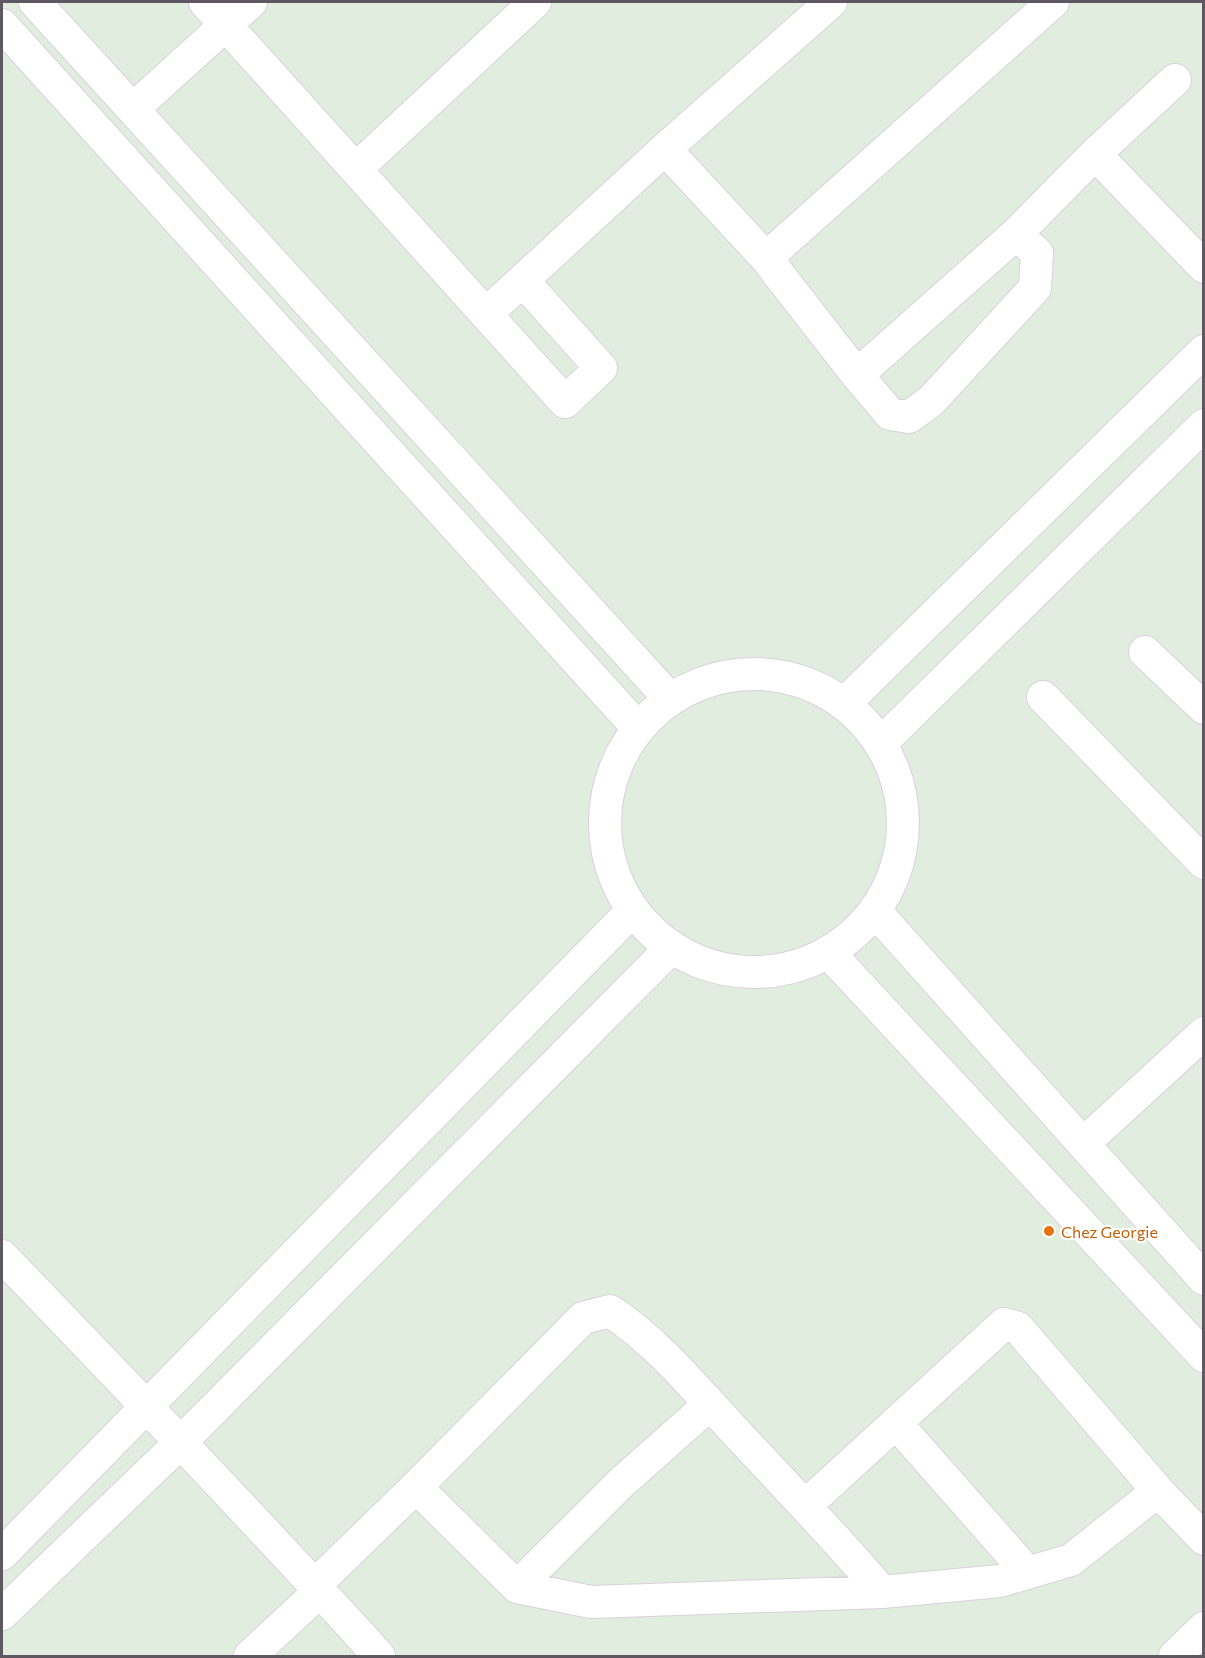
<svg xmlns="http://www.w3.org/2000/svg" width="1205" height="1658" viewBox="0 0 1205 1658" font-family="Commissioner,sans-serif">
	<style>
		.lines { fill: none; stroke-linecap: round; stroke-linejoin: round }
		.minor-casing { stroke: #d9d2db; stroke-width: 34 }
		.minor { stroke: #fff; stroke-width: 32 }
		.food-dot { fill: #e8710a; stroke: #fff; stroke-width: 2 }
		.labels { text-anchor: middle; dominant-baseline: central; stroke-width: 4.5; stroke-linejoin: round; paint-order: stroke }
		.food-label { font-size: 16px; fill: #c56008; stroke: #fff; text-anchor: start }
	</style>
	<rect width="100%" height="100%" fill="#e0eddf"/>
	<g class="lines">
		<defs>
			<path id="minor" d="M35 2 670 699
				M205 2 565 402 601 368 523 281
				M2 25 638 728
				M133 109 251 2
				M665 149 766 258 857 375 1016 234 1095 154 1175 80
				M1095 154 1204 267
				M356 169 535 2
				M766 258 1053 2
				M486 314 665 149 831 2
				M857 375 890 414 909 417 931 401 1035 288 1037 253 1016 234
				M1145 652 1204 708
				M605 823a149 149 0 1 1 298 0a149 149 0 1 1-298 0Z
				M1043 697 1204 863
				M844 704 1204 351
				M880 744 1204 425
				M875 911 1204 1279
				M828 952 1204 1356
				M1083 1144 1204 1033
				M2 1256C129 1388 256 1520 379 1656
				M896 1423 1028 1573
				M416 1487 517 1587 591 1602 882 1592 1000 1581 1071 1560 1158 1491
				M805 1506 1004 1324 1018 1328 1158 1491 1204 1539
				M2 1554 633 910
				M315 1585 416 1487 583 1318 610 1311C656 1341 694 1387 731 1427 782 1482 834 1535 882 1592
				M517 1587 621 1483 710 1404
				M2 1614 179 1444 672 947
				M250 1656 320 1591
				M1175 1656 1204 1628"/>
		</defs>
		<!-- minor casing -->
		<use href="#minor" class="minor-casing"/>
		<!-- minor -->
		<use href="#minor" class="minor"/>
	</g>
	<!-- markers -->
	<circle class="food-dot" cx="1049" cy="1231" r="6"/>
	<g class="labels">
		<!-- food labels -->
		<g class="food-label">
			<text x="1061" y="1231">Chez Georgie</text>
		</g>
	</g>
	<!-- border -->
	<rect width="1205" height="1658" fill="none" stroke="#5f5862" stroke-width="6"/>
</svg>
